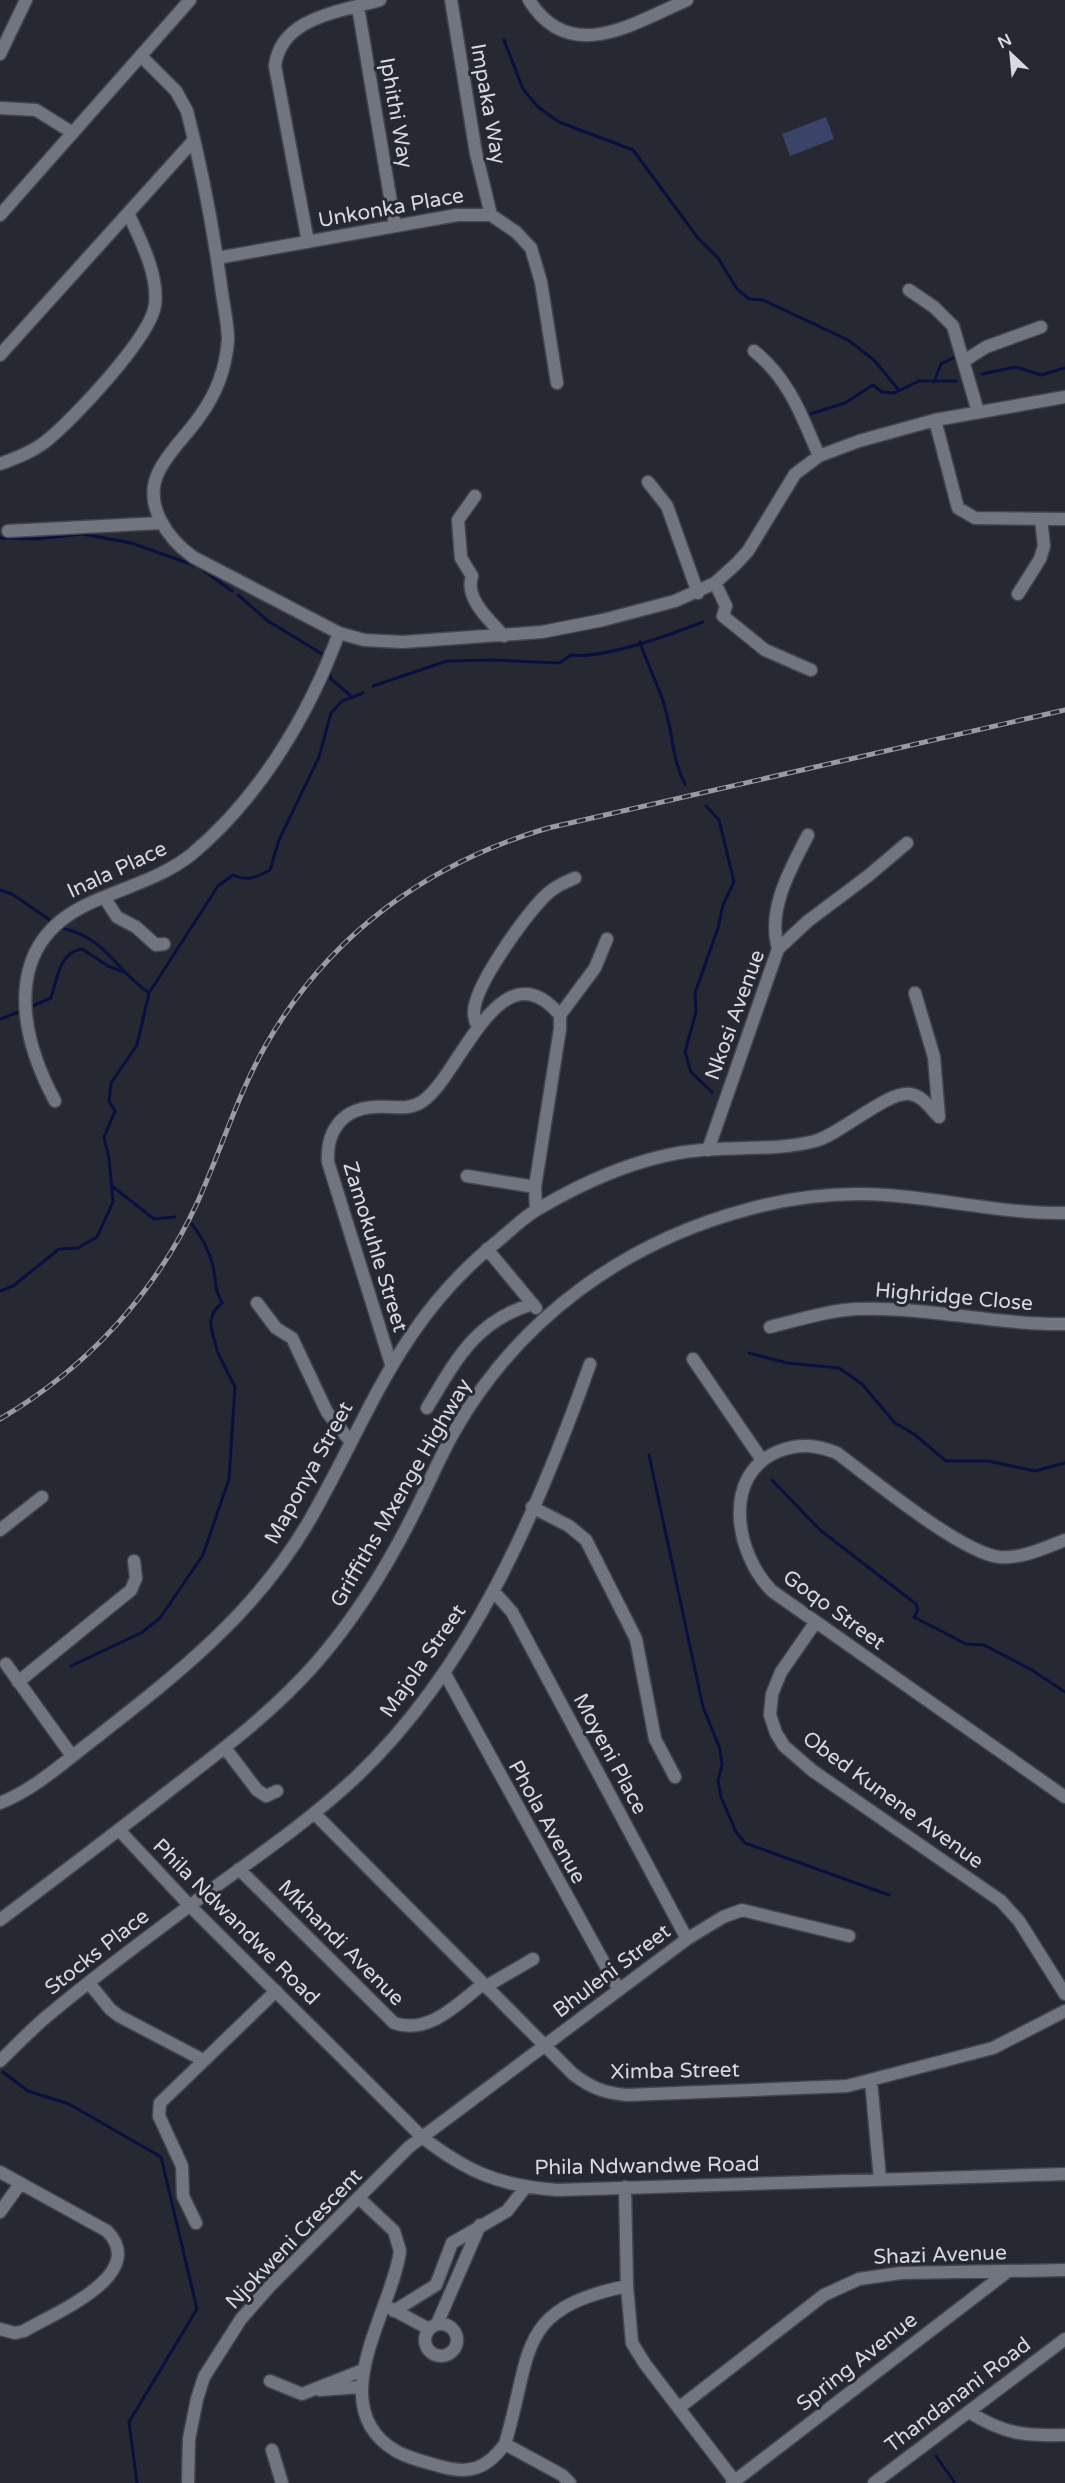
<svg xmlns="http://www.w3.org/2000/svg" width="1065" height="2483" viewBox="0 0 1065 2483" font-family="'Varela Round',sans-serif">
	<style>
		.green { fill: #394468 }
		.lines { fill: none; stroke-linecap: round; stroke-linejoin: round }
		.stream { stroke: #09103f; stroke-width: 3 }
		.minor-casing { stroke: #43464d; stroke-width: 15 }
		.minor { stroke: #717580; stroke-width: 12 }
		.rail-casing { stroke: #999ba3; stroke-width: 5 }
		.rail { stroke: #262932; stroke-width: 3; stroke-dasharray: 9; stroke-linecap: butt }
		.labels { text-anchor: middle; dominant-baseline: central; stroke-width: 6; stroke-linejoin: round; paint-order: stroke }
		.street-label { font-size: 21px; fill: #d7d9df; stroke: #262932 }
	</style>
	<rect width="100%" height="100%" fill="#262932"/>
	<!-- green -->
	<path class="green" d="M826 117 834 139 790 156 782 134Z"/>
	<g class="lines">
		<!-- stream -->
		<path class="stream" d="M504 40 523 89 538 107 559 122 633 150 698 238 718 258 737 289 749 299 763 300 848 340 874 360 898 389
			M982 374 1016 367 1041 375 1065 368
			M934 382 941 364 957 356
			M810 414 845 403 873 385 882 392 894 393 919 381H956
			M0 538 36 539 82 534 131 543 199 567 232 591
			M238 595 268 621 327 657
			M640 642C647 665 659 685 665 708 673 733 672 760 685 784
			M329 669 331 679 350 695
			M373 686 447 661 492 660 559 663 571 655C603 659 672 634 703 622
			M706 806 719 820 734 882 723 905 718 928 695 993 696 1012 685 1052 691 1072 712 1092
			M0 890 12 894 53 922
			M62 928C108 939 113 968 149 993
			M30 1007 51 998C57 980 59 952 82 949L108 966 124 972
			M0 1019 24 1010
			M113 1187 154 1219 175 1217
			M192 1224C202 1238 212 1256 214 1272 217 1288 214 1286 222 1303 204 1318 212 1329 217 1350
			M0 1291 13 1286 59 1249 78 1248 97 1237 113 1202 109 1158 104 1137 115 1111 109 1101 111 1083 137 1045 149 993 218 886 233 875C249 882 256 877 270 870L279 840 319 757 331 713 342 701 363 693
			M749 1353 787 1363 839 1368 862 1384 895 1423 914 1434 946 1461H988L1035 1471 1065 1463
			M649 1455 703 1707 720 1749 722 1765 718 1781 721 1797 736 1832 745 1843 889 1895
			M772 1480 820 1530 916 1604 918 1610 914 1617 966 1644 984 1645 1032 1670 1065 1692
			M71 1666 141 1633 160 1618 203 1555 229 1479 235 1387 218 1353
			M3 2072 28 2091 69 2104 161 2157 197 2309 129 2422 137 2483
			M936 2456 955 2483"/>
		<defs>
			<path id="minor" d="M451 0 476 153 491 215
				M529 0C570 66 634 23 687 0
				M358 7 395 226
				M0 54 26 0
				M141 56 176 91 187 111C202 169 213 227 221 286 223 303 228 323 228 340 226 368 216 394 200 416 187 435 169 451 159 471 142 504 168 539 193 557L339 633 364 640 403 642 542 632 603 620 675 601 715 583 736 564 748 551 795 474 819 456 859 441 935 420 1065 397
				M0 108 36 110 73 133
				M0 215 190 0
				M308 242 275 66C281 17 340 12 380 0
				M217 258 457 215H491L516 232 531 248 541 282 557 383
				M909 290 934 307 953 326 978 412
				M754 351C789 379 802 416 819 456
				M0 355 194 140
				M964 361 986 347 1041 327
				M935 420 958 508 975 518 1065 519
				M0 464C16 458 32 452 45 442 72 421 151 337 155 305 159 275 140 239 128 213
				M648 482 667 506 698 593
				M475 496 458 520 461 558 472 576C464 598 490 621 504 636
				M8 531 160 523
				M715 583 726 606 723 616 765 650 811 670
				M1018 594 1040 559 1044 546 1041 519
				M104 897 117 917 136 927 156 945 164 944
				M778 949C767 909 790 870 808 835
				M915 993 934 1057 939 1117
				M560 1015 595 968 607 939
				M478 1027C476 1023 474 1018 474 1013 473 987 524 918 543 898 552 888 563 883 575 878
				M55 1101C18 1032 3 945 86 905 121 888 161 879 192 854 259 798 309 715 339 633
				M708 1150 778 949 808 921 868 876 907 843
				M467 1176 535 1187
				M487 1249 536 1308
				M257 1303 276 1328 292 1338 327 1412 350 1441
				M770 1327C798 1320 826 1311 855 1309 926 1306 995 1325 1065 1324
				M693 1359 762 1460
				M391 1364 328 1162C326 1131 342 1109 374 1107 392 1105 407 1112 423 1101 461 1074 500 944 560 1015V1029L535 1187 536 1210
				M427 1408C456 1360 476 1320 533 1304
				M532 1507 569 1526 586 1540 636 1639 655 1739 675 1777
				M0 1530 42 1497
				M1065 1540C1044 1548 1022 1559 999 1557 960 1552 872 1479 837 1453 817 1445 800 1443 779 1451 720 1475 736 1555 772 1591L1065 1797
				M494 1592 512 1612 687 1939
				M815 1623 781 1672 772 1694 770 1715 776 1733 784 1746 813 1771 1001 1901 1019 1921 1065 1994
				M6 1664 72 1756
				M444 1672 619 1990
				M18 1682 131 1590 136 1578 134 1561
				M225 1748 257 1790 266 1796 277 1791
				M0 1803C35 1789 64 1762 93 1740 176 1675 253 1616 308 1523 370 1416 397 1321 499 1240 512 1229 524 1217 538 1209 582 1183 633 1160 684 1152 727 1145 773 1152 815 1141 841 1134 887 1091 910 1094 923 1096 930 1108 939 1117
				M314 1813 573 2074C591 2088 605 2093 627 2095L847 2086 993 2048 1065 2011
				M119 1830 190 1906 422 2137C467 2172 500 2186 557 2190L1065 2174
				M239 1869 394 2023C429 2035 457 2004 483 1984
				M0 1920C57 1877 114 1834 170 1790 222 1750 273 1712 316 1663 356 1617 387 1567 414 1513 428 1486 439 1458 454 1432 518 1319 624 1242 749 1209 793 1197 840 1192 886 1195 946 1199 1005 1214 1065 1213
				M89 1983 110 2009 119 2016 203 2060
				M485 1987 533 1959
				M0 2061C17 2045 33 2027 51 2013 96 1975 145 1939 192 1904 247 1863 306 1824 356 1777 471 1668 538 1511 590 1364
				M871 2081 880 2179
				M0 2172 107 2231C150 2275 54 2313 24 2331L15 2333 0 2329
				M625 2187 627 2286 632 2343 645 2364 736 2483
				M360 2199 394 2231 400 2251C392 2311 321 2407 396 2451 408 2458 425 2462 439 2466 469 2475 487 2469 505 2444 533 2351 515 2309 627 2286
				M0 2212 20 2184
				M196 2223 183 2196 182 2166 159 2116 160 2103 276 1991
				M390 2308 429 2329
				M394 2311 436 2285 452 2243 507 2211 525 2188
				M437 2324 480 2225
				M425 2340a16 16 0 1 1 32 0a16 16 0 1 1-32 0Z
				M270 2381 302 2394 363 2370
				M320 2390 360 2387
				M680 2407 824 2295 859 2279 901 2273 1065 2270
				M969 2412C1004 2434 1024 2436 1065 2435
				M505 2444 562 2475 570 2483
				M272 2450 282 2483
				M188 2483 189 2439 197 2399 204 2377 241 2319 270 2286 409 2147 687 1939 723 1917 742 1910 849 1936
				M732 2483 1007 2272
				M874 2483 1065 2339"/>
		</defs>
		<!-- minor casing -->
		<use href="#minor" class="minor-casing"/>
		<!-- minor -->
		<use href="#minor" class="minor"/>
		<defs>
			<path id="rail" d="M0 1419C87 1368 156 1293 198 1201 222 1148 238 1093 267 1043 330 934 428 863 548 828L1065 710"/>
		</defs>
		<!-- rail casing -->
		<use href="#rail" class="rail-casing"/>
		<!-- rail -->
		<use href="#rail" class="rail"/>
	</g>
	<g class="labels">
		<!-- street labels -->
		<g class="street-label">
			<text transform="translate(488 104) rotate(80)">Impaka Way</text>
			<text transform="translate(396 113) rotate(80)">Iphithi Way</text>
			<text transform="translate(391 208) rotate(-10)">Unkonka Place</text>
			<text transform="translate(117 870) rotate(-25)">Inala Place</text>
			<text transform="translate(735 1015) rotate(-70)">Nkosi Avenue</text>
			<text transform="translate(375 1247) rotate(73)">Zamokuhle Street</text>
			<text transform="translate(954 1297) rotate(5)">Highridge Close</text>
			<text transform="translate(309 1473) rotate(-61)">Maponya Street</text>
			<text transform="translate(401 1493) rotate(-60)">Griffiths Mxenge Highway</text>
			<text transform="translate(834 1610) rotate(36)">Goqo Street</text>
			<text transform="translate(423 1661) rotate(-55)">Majola Street</text>
			<text transform="translate(610 1754) rotate(62)">Moyeni Place</text>
			<text transform="translate(893 1800) rotate(36)">Obed Kunene Avenue</text>
			<text transform="translate(547 1822) rotate(61)">Phola Avenue</text>
			<text transform="translate(236 1922) rotate(45)">Phila Ndwandwe Road</text>
			<text transform="translate(341 1943) rotate(45)">Mkhandi Avenue</text>
			<text transform="translate(97 1952) rotate(-38)">Stocks Place</text>
			<text transform="translate(612 1971) rotate(-37)">Bhuleni Street</text>
			<text transform="translate(675 2071) rotate(-1)">Ximba Street</text>
			<text transform="translate(647 2166) rotate(-1)">Phila Ndwandwe Road</text>
			<text transform="translate(294 2239) rotate(-46)">Njokweni Crescent</text>
			<text transform="translate(940 2255) rotate(-2)">Shazi Avenue</text>
			<text transform="translate(857 2362) rotate(-38)">Spring Avenue</text>
			<text transform="translate(958 2395) rotate(-37)">Thandanani Road</text>
		</g>
	</g>
	<!-- north arrow -->
	<g transform="translate(1011 54) rotate(334)" stroke="#262932" stroke-width="4.5" paint-order="stroke">
	<path d="M0-4.5L10 22L0 15L-10 22Z" fill="#d7d9df"/>
	<text y="-9" font-size="16" font-weight="bold" text-anchor="middle" fill="#d7d9df">N</text>
	</g>
</svg>
